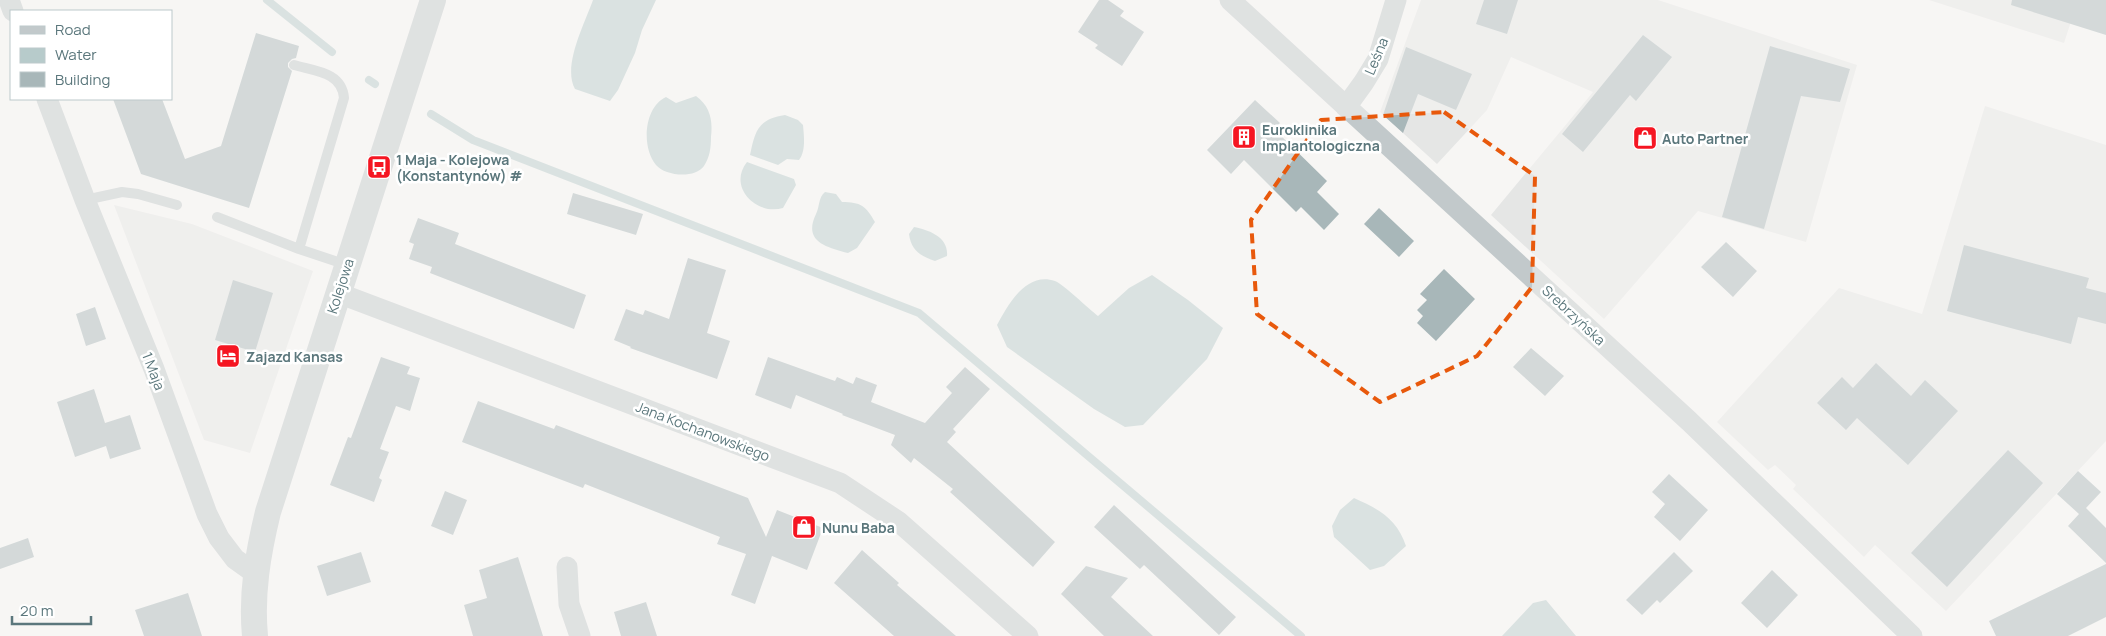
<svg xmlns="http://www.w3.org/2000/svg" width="2106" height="636" viewBox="0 0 2106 636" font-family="Manrope,sans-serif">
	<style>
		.built { fill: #e5e6e5 }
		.water { fill: #b7cbcb }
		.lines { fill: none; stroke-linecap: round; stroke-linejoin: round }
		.stream { stroke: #b7cbcb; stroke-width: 8 }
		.building { fill: #a8b7b9 }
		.service { stroke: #c2c9cb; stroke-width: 10 }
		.minor { stroke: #c2c9cb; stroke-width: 21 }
		.tertiary { stroke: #c2c9cb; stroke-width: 26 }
		.marked { fill: none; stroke: #e8590c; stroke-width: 4; stroke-dasharray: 10 6; stroke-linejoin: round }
		.labels { text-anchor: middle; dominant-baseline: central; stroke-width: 5; stroke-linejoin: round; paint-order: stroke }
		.street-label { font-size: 14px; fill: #5b777c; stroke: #fff }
		.poi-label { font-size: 14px; font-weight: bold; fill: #5b777c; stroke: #fff; text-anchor: start }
	</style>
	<rect width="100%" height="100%" fill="#f7f6f4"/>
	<!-- built -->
	<path class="built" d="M1421 0H1658L1857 65 1806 242 1698 211 1604 319 1491 215 1593 92 1511 57 1487 110 1437 164 1380 112Z
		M1929 0H2078L2064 43Z
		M1985 106 2106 145V441L1946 611 1875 545 1864 557 1793 489 1796 485 1775 465 1768 470 1717 422 1839 288 1922 314Z
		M114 205 192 224 313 271 250 453 204 440Z"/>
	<!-- water -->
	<path class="water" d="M593 0H656L642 30 635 53 618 90 610 101 575 89C562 66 585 23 593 0Z
		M696 96C710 106 713 120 711 137 711 147 710 157 704 166 695 179 665 176 656 165 641 147 644 107 666 97L676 103Z
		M785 115 798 120 803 125C804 136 806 151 799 160L787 159 778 165 750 155C755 131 758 119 785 115Z
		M747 162 794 179 796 185 783 208C757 216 727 187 747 162Z
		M825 192 836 194 842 202C861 202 866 206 875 222L857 248 848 253C825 247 803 241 816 214 820 206 818 198 825 192Z
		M914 227C929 230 949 237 947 256L935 261C920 256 911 250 909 234Z
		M1152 275 1188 300 1223 328 1207 359 1143 425 1125 427 1094 409 1007 347 997 325C1008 305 1026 271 1055 281 1063 284 1089 309 1098 316L1129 288Z
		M1354 498C1379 509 1397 519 1406 546L1384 566 1370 570 1334 537 1332 526 1340 510Z
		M1546 600 1576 636H1502L1533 603Z"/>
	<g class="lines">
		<!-- stream -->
		<path class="stream" d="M267 0 332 52
			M369 80 375 84
			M431 114 473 140 919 313 1301 636"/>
	</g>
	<!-- building -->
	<path class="building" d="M1099 0H1108L1124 11 1120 16 1144 32 1122 66 1095 48 1098 45 1078 32Z
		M1484 0H1518L1507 34 1476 24Z
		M2012 0H2106V35L2011 5Z
		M256 33 299 46 296 58 292 59 288 63V67L292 71 249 208 141 174 113 99H162L185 159 221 146Z
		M1643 35 1672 57 1636 101 1630 95 1583 152 1562 134Z
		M1770 46 1850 69 1840 102 1801 96 1764 229 1722 217Z
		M1406 47 1472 74 1456 110 1418 94 1403 133 1383 115Z
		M1255 100 1280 123 1274 129 1327 181 1317 192 1339 214 1324 230 1301 207 1296 212 1244 160 1231 174 1207 150Z
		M573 193 643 214 636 235 567 214Z
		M1379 208 1414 241 1399 257 1364 224Z
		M418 218 459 233 455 244 586 295 574 329 430 273 432 267 409 259 414 244 409 242Z
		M1726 242 1757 271 1733 297 1701 267Z
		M1964 245 2089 278 2086 288 2106 293V324L2078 317 2071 344 1947 311Z
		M688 258 726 270 707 333 730 341 717 379 630 348 631 347 614 340 626 309 643 315 645 310 669 319Z
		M1444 269 1475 299 1436 341 1417 323 1423 316 1417 310 1427 300 1420 294Z
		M233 280 273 293 255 352 215 340Z
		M95 307 106 339 86 346 76 314Z
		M1531 348 1564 376 1545 396 1513 367Z
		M381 357 410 367 407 374 420 378 410 411 396 406 380 449 389 452 379 478 382 480 374 502 330 485 348 437 351 438Z
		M768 357 835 381 837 377 853 384 856 377 877 385 871 402 925 423 952 393 946 387 965 367 990 389 953 429 956 432 947 442 1055 542 1033 567 950 492 953 489 914 458 911 463 891 445 895 435 842 415 843 414 796 395 791 409 755 395Z
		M1876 363 1911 396 1925 380 1958 411 1908 465 1857 418 1846 430 1817 403 1842 377 1853 388Z
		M94 389 105 423 130 415 141 449 110 459 106 446 75 457 57 402Z
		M478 401 554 429 556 425 748 498 766 537 777 510 823 528 807 570 772 556 755 604 731 595 746 554 717 544 720 537 585 484 583 488 462 442Z
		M2008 450 2043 483 1947 587 1911 553Z
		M2078 471 2101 492 2086 508 2106 528V563L2068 526 2079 514 2057 494Z
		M1669 474 1708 510 1680 541 1654 517 1665 504 1652 492Z
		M445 491 467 500 453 535 431 526Z
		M1114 505 1236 617 1219 635 1144 565 1140 569 1094 527Z
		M28 538 34 557 0 569V548Z
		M862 550 899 583 897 585 956 636H894L834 583Z
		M361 552 371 582 327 596 317 566Z
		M1674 552 1693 571 1660 603 1657 600 1642 615 1626 600Z
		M518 557 543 636H473L464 605 487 598 479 570Z
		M2106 564V617L2068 636H1996L1989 621Z
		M1086 566 1128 578 1111 597 1153 636H1104L1061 594Z
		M1772 570 1798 595 1767 628 1741 603Z
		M188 593 202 636H144L135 610Z
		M646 602 657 636H621L614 612Z"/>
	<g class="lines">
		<!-- service -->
		<path class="service" d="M294 65C315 71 342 72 344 98L299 249
			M85 200 122 192 138 194 177 205
			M217 217 299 249 347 265"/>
		<!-- minor -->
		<path class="minor" d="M9 0 13 11
			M1230 0 1689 421 1912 636
			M47 99 85 200 154 369 207 514 219 538 235 559 256 574
			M1346 107 1364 82 1378 59 1396 0
			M338 293 840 483 899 522 1028 636
			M567 567 569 604 580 636"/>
		<!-- tertiary -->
		<path class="tertiary" d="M255 636C251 594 258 553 268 512L433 0"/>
	</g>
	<!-- marked area -->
	<path d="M0 0H2106V636H0ZM1444 112 1535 176 1532 287 1477 356 1380 402 1257 314 1251 220 1321 120Z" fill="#f7f6f4" fill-opacity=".55" fill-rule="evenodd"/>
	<path class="marked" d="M1444 112 1535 176 1532 287 1477 356 1380 402 1257 314 1251 220 1321 120Z"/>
	<!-- icons -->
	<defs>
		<symbol id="building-square" viewBox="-11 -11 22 22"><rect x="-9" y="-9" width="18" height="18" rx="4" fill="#f51622" stroke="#fff"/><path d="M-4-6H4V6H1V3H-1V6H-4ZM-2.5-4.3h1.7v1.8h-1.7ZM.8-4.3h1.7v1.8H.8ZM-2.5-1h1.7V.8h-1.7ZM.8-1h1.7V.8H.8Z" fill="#fff"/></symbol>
		<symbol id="shop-square" viewBox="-11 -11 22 22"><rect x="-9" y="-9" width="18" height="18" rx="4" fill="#f51622" stroke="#fff"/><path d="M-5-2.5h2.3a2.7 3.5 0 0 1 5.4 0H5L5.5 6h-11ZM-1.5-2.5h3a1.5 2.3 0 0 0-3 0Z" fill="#fff"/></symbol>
		<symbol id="bus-square" viewBox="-11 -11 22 22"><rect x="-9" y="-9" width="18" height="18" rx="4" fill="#f51622" stroke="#fff"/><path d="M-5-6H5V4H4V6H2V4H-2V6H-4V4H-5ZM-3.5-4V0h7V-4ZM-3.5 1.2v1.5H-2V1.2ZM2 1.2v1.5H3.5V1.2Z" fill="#fff"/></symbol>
		<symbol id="hotel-square" viewBox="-11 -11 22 22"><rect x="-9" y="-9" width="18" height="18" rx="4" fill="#f51622" stroke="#fff"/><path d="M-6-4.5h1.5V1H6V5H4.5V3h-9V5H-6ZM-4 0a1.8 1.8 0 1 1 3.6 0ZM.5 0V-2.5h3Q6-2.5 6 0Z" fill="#fff"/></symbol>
	</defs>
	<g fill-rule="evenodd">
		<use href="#building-square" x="1230" y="123" width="28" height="28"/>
		<use href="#shop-square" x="1631" y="124" width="28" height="28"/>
		<use href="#bus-square" x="365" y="153" width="28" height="28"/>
		<use href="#hotel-square" x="214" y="342" width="28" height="28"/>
		<use href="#shop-square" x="790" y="513" width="28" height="28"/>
	</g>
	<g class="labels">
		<!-- street labels -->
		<g class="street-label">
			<text transform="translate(1376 56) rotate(-67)">Leśna</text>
			<text transform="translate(340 286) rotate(-72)">Kolejowa</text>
			<text transform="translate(1574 315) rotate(43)">Srebrzyńska</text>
			<text transform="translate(154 371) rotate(69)">1 Maja</text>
			<text transform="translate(703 431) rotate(21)">Jana Kochanowskiego</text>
		</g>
		<!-- poi labels -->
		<g class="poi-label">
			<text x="1262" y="129">Euroklinika<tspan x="1262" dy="16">Implantologiczna</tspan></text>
			<text x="1662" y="138">Auto Partner</text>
			<text x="396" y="159">1 Maja - Kolejowa<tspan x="396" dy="16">(Konstantynów) #</tspan></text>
			<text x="246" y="356">Zajazd Kansas</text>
			<text x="822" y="527">Nunu Baba</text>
		</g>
	</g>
	<!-- legend -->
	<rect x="10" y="10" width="162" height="90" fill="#ffffff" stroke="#bdc9cb"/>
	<rect x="20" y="26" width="25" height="8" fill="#c2c9cb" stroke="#bdc9cb"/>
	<text x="55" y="35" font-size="15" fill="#5b777c">Road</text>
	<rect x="20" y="48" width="25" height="15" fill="#b7cbcb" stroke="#bdc9cb"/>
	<text x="55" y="60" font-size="15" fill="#5b777c">Water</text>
	<rect x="20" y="72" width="25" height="15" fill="#a8b7b9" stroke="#bdc9cb"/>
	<text x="55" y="85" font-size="15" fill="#5b777c">Building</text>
	<!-- scale -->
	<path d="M12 616v8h79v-8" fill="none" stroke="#5b777c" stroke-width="2.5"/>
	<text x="20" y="616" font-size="15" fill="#5b777c" stroke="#ffffff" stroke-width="4" paint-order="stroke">20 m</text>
</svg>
